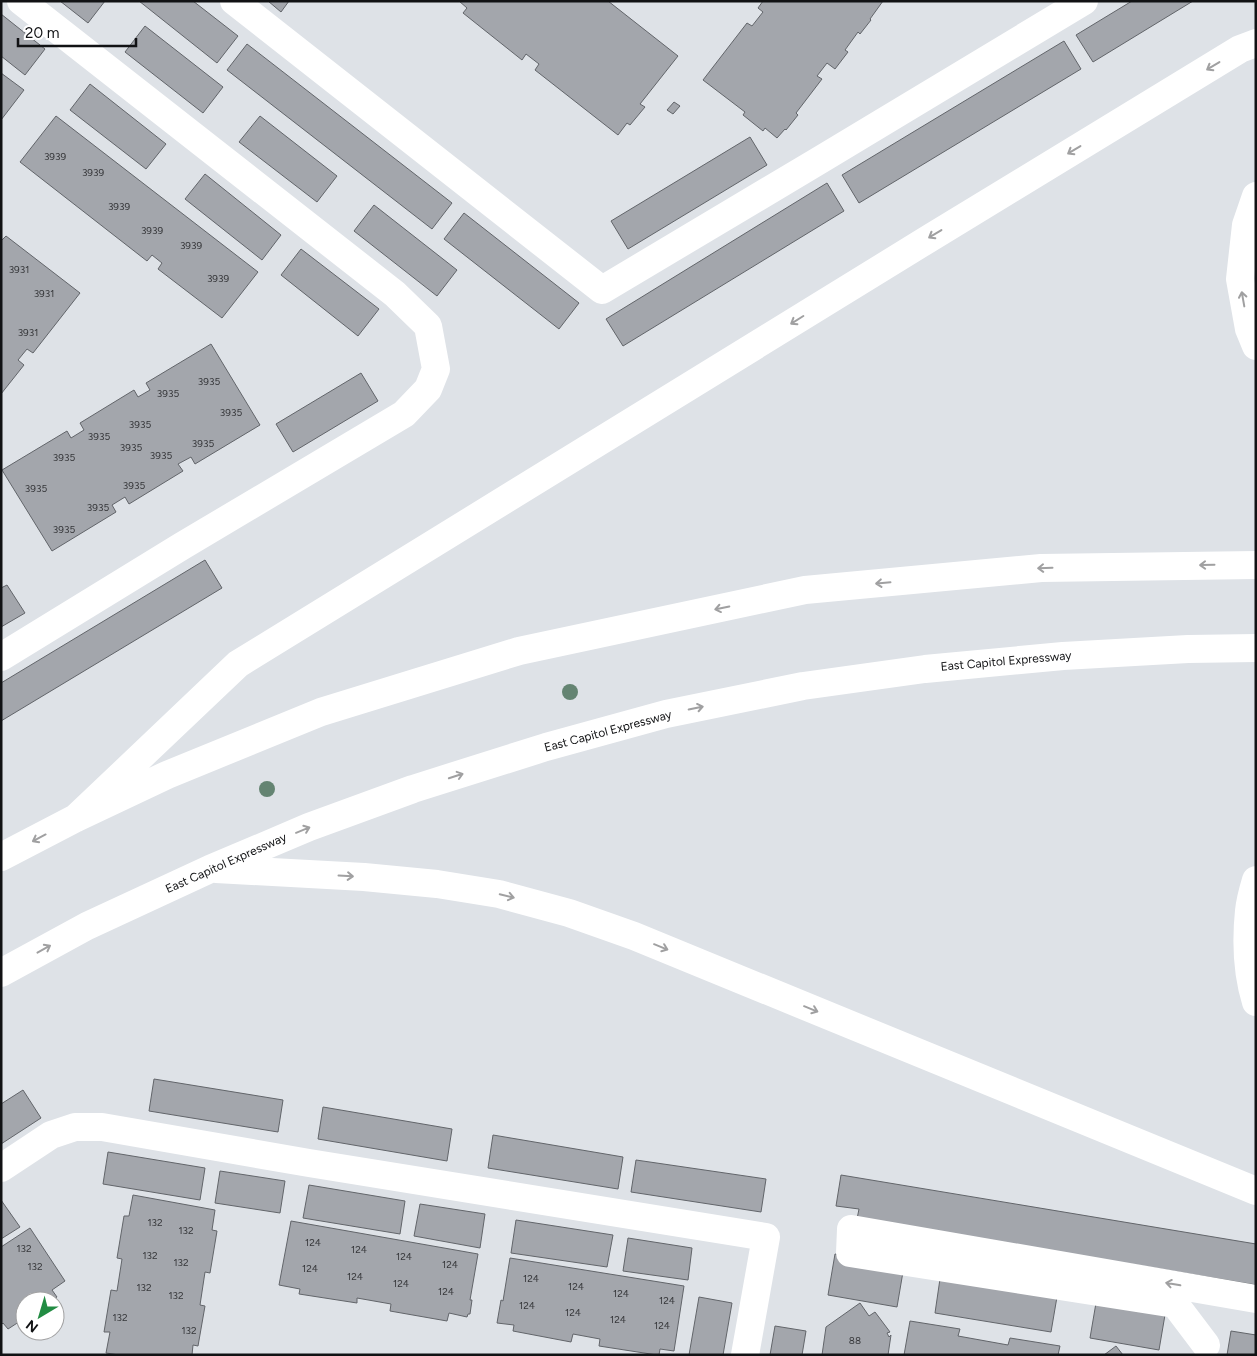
<svg xmlns="http://www.w3.org/2000/svg" width="1257" height="1356" viewBox="0 0 1257 1356" font-family="Figtree,sans-serif">
	<style>
		.building { fill: #a3a6ac; stroke: #62656a }
		.lines { fill: none; stroke-linecap: round; stroke-linejoin: round }
		.minor { stroke: #fff; stroke-width: 28 }
		.highway { stroke: #fff; stroke-width: 28 }
		.tree { fill: #648472 }
		.oneway { stroke: #a0a0a1 }
		.labels { text-anchor: middle; dominant-baseline: central; stroke-width: 4; stroke-linejoin: round; paint-order: stroke }
		.number-label { font-size: 10px; fill: #36373a }
		.street-label { font-size: 12px; fill: #111214; stroke: #fff }
	</style>
	<rect width="100%" height="100%" fill="#dee2e7"/>
	<!-- building -->
	<path class="building" d="M60 1H105L88 23Z
		M139 1H193L238 36 217 63Z
		M268 1H289L281 12Z
		M459 1H608L678 56 640 104 645 107 630 125 627 123 618 135 535 70 539 64 526 54 522 60 463 13 467 8Z
		M763 1H883L870 19 871 20 860 34 858 32 845 50 848 52 835 69 827 63 817 76 822 79 796 113 798 115 786 130 785 129 777 138 765 128 763 131 743 115 745 112 703 80 747 23 752 26 763 12 758 8Z
		M1132 1H1193L1093 62 1076 35Z
		M1 14 45 49 25 75 1 56Z
		M145 26 223 87 203 113 125 52Z
		M1064 41 1081 69 859 203 842 175Z
		M247 44 452 203 432 229 227 70Z
		M1 73 24 90 1 120Z
		M90 84 166 144 146 169 70 110Z
		M674 102 680 106 673 114 667 110Z
		M56 116 258 272 222 318 158 269 162 263 152 255 147 261 20 162Z
		M260 116 337 176 317 202 239 142Z
		M750 137 767 165 628 249 611 221Z
		M205 174 281 235 262 260 185 199Z
		M827 183 844 211 623 346 606 319Z
		M374 205 457 270 437 296 354 231Z
		M464 213 579 303 559 329 444 239Z
		M6 236 80 293 33 353 27 349 18 360 24 365 1 394V241Z
		M301 249 379 309 358 336 281 275Z
		M211 344 260 425 195 464 191 457 178 464 183 471 129 504 125 497 112 505 116 512 52 551 2 470 67 431 71 438 84 430 80 423 134 390 138 397 150 390 146 383Z
		M361 373 378 401 293 452 276 424Z
		M205 560 222 588 1 721V683Z
		M7 585 25 613 1 627V588Z
		M154 1079 283 1100 278 1132 149 1111Z
		M23 1090 41 1118 1 1144V1104Z
		M323 1107 452 1129 447 1161 318 1139Z
		M493 1135 623 1157 618 1189 488 1168Z
		M108 1152 205 1168 200 1200 103 1184Z
		M636 1160 766 1179 761 1212 631 1192Z
		M220 1171 285 1181 280 1213 215 1203Z
		M841 1175 1256 1244V1285L857 1219 859 1209 836 1206Z
		M309 1185 405 1201 400 1234 303 1218Z
		M133 1195 215 1210 212 1230 217 1231 210 1273 205 1272 200 1305 205 1306 198 1346 193 1345 192 1355H119L106 1353 110 1332H104L111 1290 117 1291 122 1259 117 1258 124 1216H129Z
		M1 1200 20 1227 1 1239Z
		M420 1204 485 1214 480 1248 414 1236Z
		M516 1220 613 1235 607 1267 511 1253Z
		M291 1221 478 1254 470 1300H472L470 1314H468L467 1317 449 1313 447 1321 390 1311 391 1304 357 1298V1303L299 1294 300 1289 279 1285Z
		M30 1228 65 1281 52 1290 57 1297 50 1301H25V1318L8 1329 3 1323 1 1325V1247Z
		M628 1238 692 1248 688 1280 623 1271Z
		M835 1254 904 1266 897 1307 828 1295Z
		M510 1258 684 1286 674 1351 660 1349 659 1355H657L599 1346 600 1339 573 1334 571 1342 513 1331 514 1325 497 1323 501 1300 503 1301Z
		M941 1272 1058 1291 1051 1332 935 1313Z
		M699 1297 732 1303 723 1355H689Z
		M1097 1297 1166 1309 1159 1350 1090 1338Z
		M860 1303 869 1316 875 1312 890 1332 887 1333 889 1337 891 1335 888 1355H822L826 1327Z
		M910 1321 960 1329 958 1336 1008 1345 1010 1338 1060 1346 1058 1355H904Z
		M775 1326 806 1331 802 1355H770Z
		M1231 1331 1256 1335V1355H1227Z
		M1116 1346 1123 1355H1104Z"/>
	<g class="lines">
		<!-- minor -->
		<path class="minor" d="M234 1 602 290 820 160 1084 1
			M1 657 182 546 404 414 428 389 436 369 428 326 395 294 21 1
			M1 1168 51 1135 75 1127H102L309 1163 766 1237 745 1355
			M1206 1345 1175 1304 850 1253 851 1229 1256 1299"/>
		<!-- highway -->
		<path class="highway" d="M1256 196 1246 225 1240 279 1249 329 1256 346
			M76 818 238 664 930 238 1240 49 1256 43
			M1 857 76 818 167 775 321 712 519 651 805 590 1041 568 1256 565
			M216 869 364 877 437 884 499 894 569 913 634 936 1256 1191
			M1256 880C1253 890 1250 901 1249 911 1246 940 1247 973 1256 1002
			M1 973 87 926 210 869 309 827 413 789 546 747 666 714 803 686 925 669 1063 656 1188 649 1256 648"/>
	</g>
	<!-- trees -->
	<g class="tree">
		<circle cx="570" cy="692" r="8"/>
		<circle cx="267" cy="789" r="8"/>
	</g>
	<!-- one-way arrows -->
	<defs><path id="oneway-shaft" d="M-6 0H5M1.5-3L5.5 0L1.5 3" fill="none" stroke-width="1.6" stroke-linecap="round" stroke-linejoin="round" transform="scale(1.25)"/></defs>
	<g class="oneway">
		<use href="#oneway-shaft" transform="translate(1213 66) rotate(149)"/>
		<use href="#oneway-shaft" transform="translate(1074 150) rotate(149)"/>
		<use href="#oneway-shaft" transform="translate(935 234) rotate(149)"/>
		<use href="#oneway-shaft" transform="translate(1243 299) rotate(-100)"/>
		<use href="#oneway-shaft" transform="translate(797 320) rotate(148)"/>
		<use href="#oneway-shaft" transform="translate(1207 565) rotate(179)"/>
		<use href="#oneway-shaft" transform="translate(1045 568) rotate(178)"/>
		<use href="#oneway-shaft" transform="translate(883 583) rotate(175)"/>
		<use href="#oneway-shaft" transform="translate(722 608) rotate(168)"/>
		<use href="#oneway-shaft" transform="translate(696 708) rotate(-12)"/>
		<use href="#oneway-shaft" transform="translate(456 776) rotate(-18)"/>
		<use href="#oneway-shaft" transform="translate(303 830) rotate(-22)"/>
		<use href="#oneway-shaft" transform="translate(39 838) rotate(152)"/>
		<use href="#oneway-shaft" transform="translate(346 876) rotate(3)"/>
		<use href="#oneway-shaft" transform="translate(507 896) rotate(14)"/>
		<use href="#oneway-shaft" transform="translate(661 947) rotate(22)"/>
		<use href="#oneway-shaft" transform="translate(44 949) rotate(-29)"/>
		<use href="#oneway-shaft" transform="translate(811 1009) rotate(22)"/>
		<use href="#oneway-shaft" transform="translate(1173 1284) rotate(-170)"/>
	</g>
	<g class="labels">
		<!-- number labels -->
		<g class="number-label">
			<text x="55" y="156">3939</text>
			<text x="93" y="172">3939</text>
			<text x="119" y="206">3939</text>
			<text x="152" y="230">3939</text>
			<text x="191" y="245">3939</text>
			<text x="19" y="269">3931</text>
			<text x="218" y="278">3939</text>
			<text x="44" y="293">3931</text>
			<text x="28" y="332">3931</text>
			<text x="209" y="381">3935</text>
			<text x="168" y="393">3935</text>
			<text x="231" y="412">3935</text>
			<text x="140" y="424">3935</text>
			<text x="99" y="436">3935</text>
			<text x="203" y="443">3935</text>
			<text x="131" y="447">3935</text>
			<text x="161" y="455">3935</text>
			<text x="64" y="457">3935</text>
			<text x="134" y="485">3935</text>
			<text x="36" y="488">3935</text>
			<text x="98" y="507">3935</text>
			<text x="64" y="529">3935</text>
			<text x="155" y="1222">132</text>
			<text x="186" y="1230">132</text>
			<text x="313" y="1242">124</text>
			<text x="24" y="1248">132</text>
			<text x="359" y="1249">124</text>
			<text x="150" y="1255">132</text>
			<text x="404" y="1256">124</text>
			<text x="181" y="1262">132</text>
			<text x="450" y="1264">124</text>
			<text x="35" y="1266">132</text>
			<text x="310" y="1268">124</text>
			<text x="355" y="1276">124</text>
			<text x="531" y="1278">124</text>
			<text x="401" y="1283">124</text>
			<text x="576" y="1286">124</text>
			<text x="144" y="1287">132</text>
			<text x="446" y="1291">124</text>
			<text x="621" y="1293">124</text>
			<text x="176" y="1295">132</text>
			<text x="667" y="1300">124</text>
			<text x="527" y="1305">124</text>
			<text x="573" y="1312">124</text>
			<text x="120" y="1317">132</text>
			<text x="618" y="1319">124</text>
			<text x="662" y="1325">124</text>
			<text x="189" y="1330">132</text>
			<text x="855" y="1340">88</text>
		</g>
		<!-- street labels -->
		<g class="street-label">
			<text transform="translate(1006 661) rotate(-5)">East Capitol Expressway</text>
			<text transform="translate(608 731) rotate(-15)">East Capitol Expressway</text>
			<text transform="translate(226 863) rotate(-24)">East Capitol Expressway</text>
		</g>
	</g>
	<!-- border -->
	<rect width="1257" height="1356" fill="none" stroke="#111214" stroke-width="5"/>
	<!-- north arrow -->
	<g transform="translate(40 1316) rotate(218)"><circle r="24" fill="#ffffff" stroke="#a0a0a1"/>
	<path d="M0-4L9 19L0 12L-9 19Z" fill="#228c43"/>
	<text y="-8" font-size="14" font-weight="bold" text-anchor="middle" fill="#111214">N</text>
	</g>
	<!-- scale -->
	<path d="M18 38v8h118v-8" fill="none" stroke="#111214" stroke-width="2.5"/>
	<text x="25" y="38" font-size="15" fill="#111214" stroke="#ffffff" stroke-width="4" paint-order="stroke">20 m</text>
</svg>
